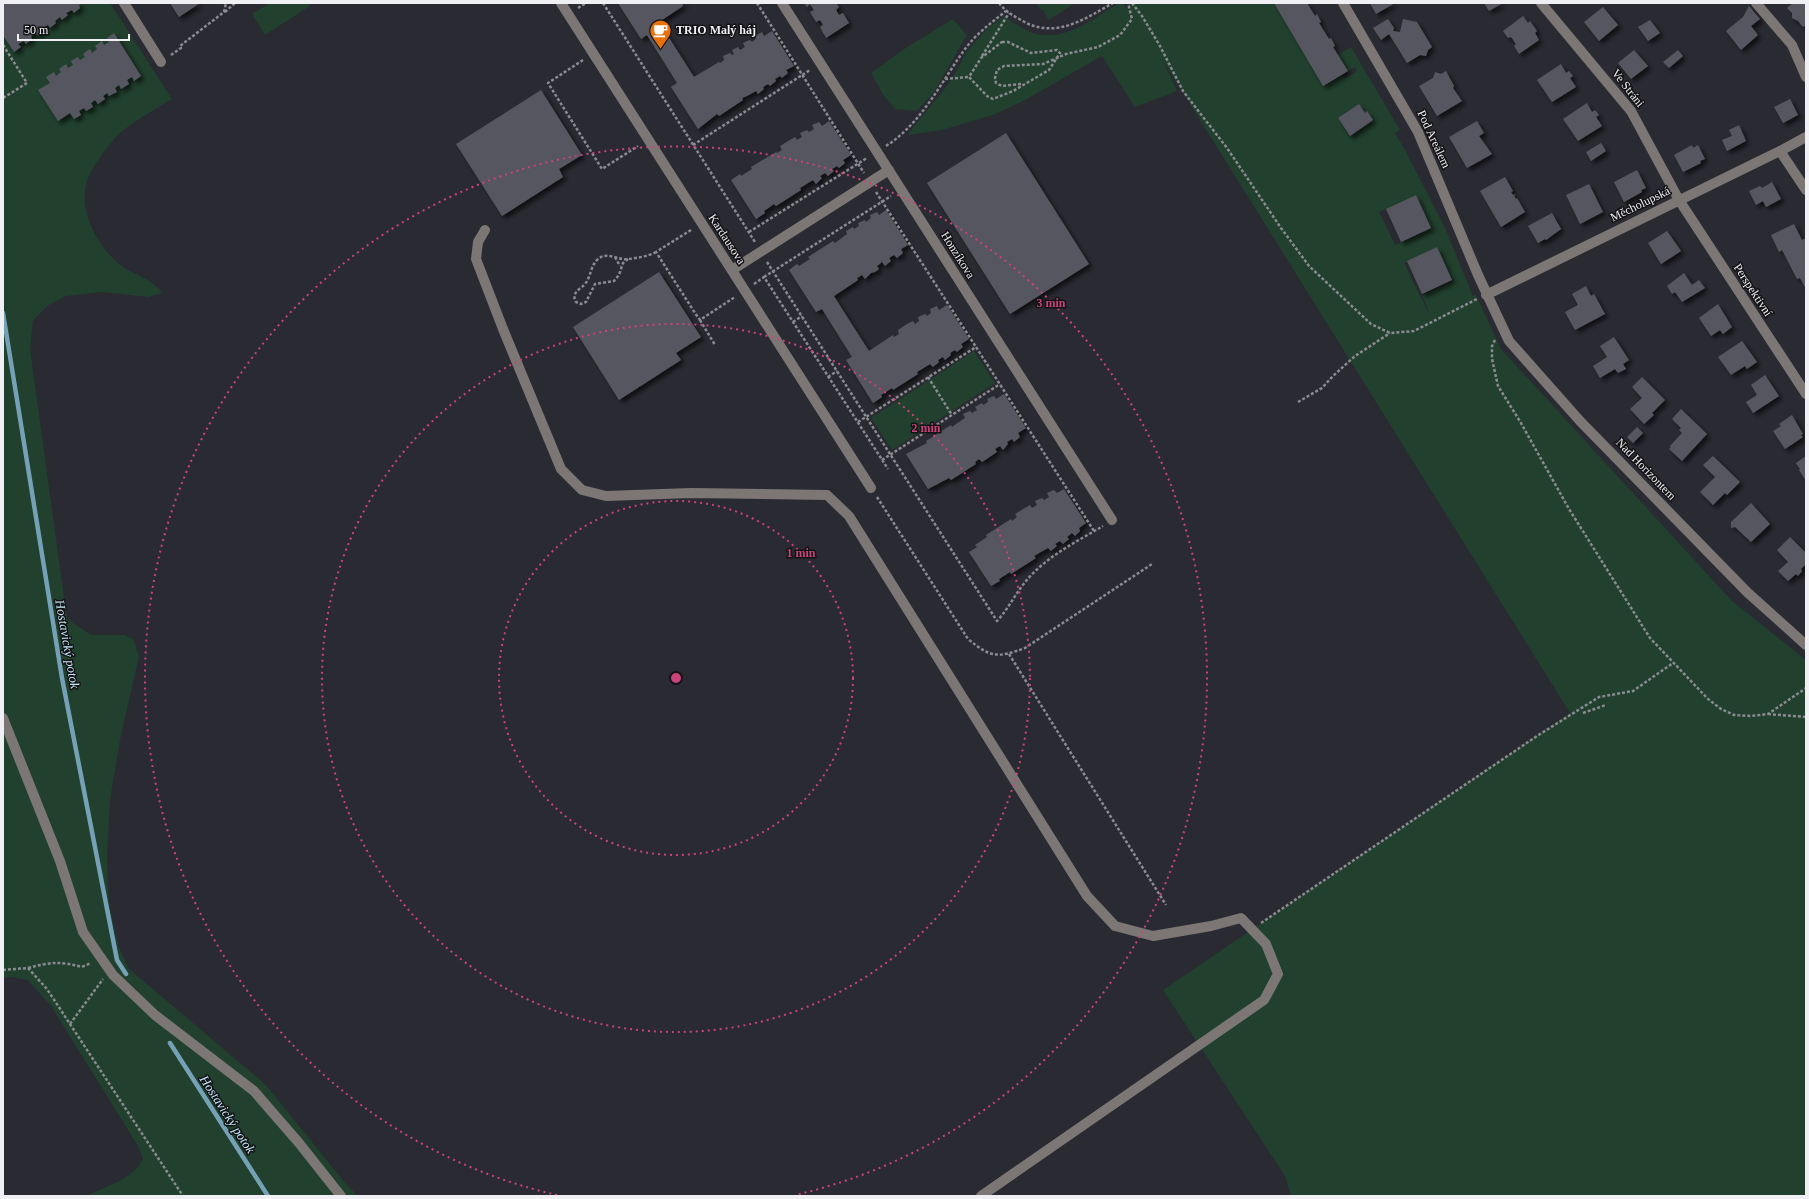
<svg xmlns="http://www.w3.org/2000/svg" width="1809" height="1199" font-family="Georgia,serif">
<defs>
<filter id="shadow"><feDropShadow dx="3.5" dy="3.5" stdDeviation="2" flood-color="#0009"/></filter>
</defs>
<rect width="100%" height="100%" fill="#2a2a32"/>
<path fill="#21402d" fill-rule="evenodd" d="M3 3H110L172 99C154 110 135 120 119 134 114 138 110 145 105 150 99 159 90 171 87 182 78 210 97 245 118 263 132 275 152 278 162 293L148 297 102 292 66 296 47 306 33 320 30 349 67 619 91 635H124L133 639 139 656 120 740 110 800 107 858 109 904 118 945 128 968 266 1085 345 1183 358 1196H86C105 1187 133 1179 143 1159L138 1146 51 1006 28 980 11 977 3 978Z
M270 3H308L310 6 265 35 252 14Z
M1036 3H1075L1049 20 1042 9 1040 10Z
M1119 3H1122L1131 12 1127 3H1274L1323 86 1342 75 1344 78 1357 71 1355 67 1348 71 1338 55 1351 47 1400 130 1395 133 1405 150 1388 160 1405 150 1445 228 1473 296 1476 295 1501 349 1732 601 1806 660V1196H1291L1285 1176 1163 990 1570 713 1162 59 1177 91 1135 107 1102 56 1027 99 996 114 942 130 907 135 950 82 967 51 983 33 1003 16C1013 22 1025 31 1036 34 1067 41 1094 18 1119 3ZM1359 104 1365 113 1367 112 1361 129 1349 136 1338 118ZM1416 195 1431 228 1395 245 1379 212ZM1437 247 1453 281 1422 295 1431 318 1404 263Z
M953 19 967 35 934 92 917 111 895 109 884 96 871 73 907 47Z
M974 351 995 383 892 450 871 418Z"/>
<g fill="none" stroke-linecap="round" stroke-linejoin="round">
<path stroke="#74a1b6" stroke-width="4.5" d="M3 313 62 678 117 960 126 974
M170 1043 268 1196"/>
</g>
<path fill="#575760" filter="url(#shadow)" d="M5 3 10 4 82 3 79 5 80 8 74 13 72 10 66 13 68 15 62 20 60 17 55 21 56 23 50 28 48 25 42 28 44 31 38 36 36 33 31 36 32 39 26 44 24 41 18 44 21 47 14 52 3 35V4Z
M170 3H200L179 17Z
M618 3H685L682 5 683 6 659 22 694 77 719 62 720 63 724 60 723 56 730 53 732 55 734 54 732 50 738 47 740 50 745 47 743 43 750 40 752 42 756 39 755 36 762 32 764 36 772 31 794 66 786 70 788 73 782 78 780 76 775 79 776 81 770 86 768 84 763 87 764 89 758 94 756 91 747 96 742 98 743 100 719 116 717 114 698 129 671 87 677 83 647 35 641 39Z
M804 3H836L839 7 836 10 839 15 843 13 849 23 826 38 820 27 823 25 820 20 816 22 810 12 814 10 810 4 807 7Z
M1274 3H1307L1315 16 1317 14 1321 22 1319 23 1329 39 1331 38 1335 46 1333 47 1348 71 1323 86Z
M1370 3H1395L1376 14Z
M1484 3H1503L1489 11Z
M1793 3H1806V25L1803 27 1798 21 1792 18V13L1787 8Z
M1749 6 1760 19 1751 26 1758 35 1741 50 1726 31 1743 17Z
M1603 7 1618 25 1599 41 1584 22Z
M1523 16 1528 23 1530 21 1537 31 1535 33 1539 40 1519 54 1514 46 1516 44 1511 37 1508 38 1503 31Z
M1388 19 1394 28 1393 31 1400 32 1403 19 1417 22 1432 47 1428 50 1426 56 1420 55 1407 63 1389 34 1381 40 1373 28Z
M1650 20 1660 33 1648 41 1638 27Z
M114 33 141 76 134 81 132 77 127 80 129 84 121 89 119 85 115 88 117 92 109 96 107 93 103 96 105 99 98 104 95 100 91 103 93 107 86 111 84 108 79 111 81 115 74 119 70 113 58 121 38 90 50 83 46 77 54 72 56 76 61 72 59 69 66 64 68 68 73 65 71 61 78 57 80 60 85 57 83 54 90 49 92 53 97 49 95 46 102 41 104 45 109 42 107 38Z
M1634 50 1648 66 1631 79 1618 63Z
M1678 50 1683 56 1669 68 1663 62Z
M1561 64 1566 73 1569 71 1573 76 1570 78 1576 87 1552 102 1537 80Z
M1446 71 1454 86 1453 88 1462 101 1437 116 1419 86 1433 78 1435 72 1441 74Z
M541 90 582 155 559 169 563 177 502 216 456 144Z
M1790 99 1798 115 1783 123 1774 107Z
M1587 103 1592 112 1595 110 1599 115 1596 117 1602 126 1578 141 1563 119Z
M1359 104 1365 113 1367 111 1373 120 1350 136 1338 118Z
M829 121 851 155 843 160 845 163 839 168 837 166 832 169 834 171 828 176 825 173 820 176 822 178 816 184 813 180 800 188 801 190 776 206 774 204 764 211 765 213 756 219 731 180 740 174 741 176 752 169 751 167 776 152 777 153 782 150 780 146 795 137 797 140 802 137 800 133 807 130 809 132 814 129 812 125 819 122 822 126Z
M1477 121 1484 133 1479 136 1492 154 1467 168 1449 137Z
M1739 125 1746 141 1727 151 1722 140 1732 136 1729 130Z
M1006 133 1089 264 1010 314 927 183Z
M1601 143 1606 151 1591 161 1586 152Z
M1692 145 1693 148 1698 145 1705 159 1700 161 1701 163 1683 172 1674 155Z
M1637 170 1646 188 1641 190 1642 192 1624 202 1614 182Z
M1505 177 1513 191 1511 192 1513 195 1516 194 1514 196 1516 199 1517 198 1525 212 1501 227 1480 191Z
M1772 182 1781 199 1766 207 1763 201 1756 205 1749 191 1760 186 1762 188Z
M1589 184 1603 212 1580 224 1566 195Z
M1416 195 1431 228 1401 242 1386 209Z
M886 210 908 245 901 249 903 253 897 258 894 255 889 258 891 261 885 266 882 262 877 266 879 269 875 272 871 273 865 279 862 275 857 278 858 280 834 296 851 323 869 351 893 335 894 337 899 334 898 330 907 324 913 321 915 324 919 321 918 317 925 314 927 316 931 313 930 309 937 306 939 310 947 305 969 339 961 344 963 347 957 352 955 350 950 353 951 355 945 360 943 357 938 360 939 362 933 367 930 364 922 369 917 372 918 374 893 390 892 388 881 395 882 397 873 403 846 360 852 357 822 309 816 312 789 270 797 264 799 266 810 259 808 257 833 241 835 243 847 234 846 231 853 227 854 229 859 226 858 223 865 220 866 222 871 218 870 215 877 212 879 215Z
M1552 213 1561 229 1546 240 1545 239 1538 243 1528 226Z
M1794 224 1802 240 1806 238V289L1800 278 1797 279 1782 250 1779 252 1771 235Z
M1667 231 1681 251 1661 264 1648 243Z
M1437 247 1452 280 1422 294 1407 261Z
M659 272 701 337 676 353 681 360 619 400 573 327Z
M1684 273 1692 285 1699 280 1705 288 1682 302 1675 292 1672 294 1667 286Z
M1586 286 1591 296 1594 294 1605 314 1575 330 1565 312 1578 305 1572 294Z
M1718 304 1732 327 1723 334 1720 330 1711 336 1699 318Z
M1614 337 1629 360 1623 364 1626 369 1618 373 1615 369 1600 378 1593 366 1607 357 1600 346Z
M1742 341 1757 362 1747 369 1745 366 1731 375 1718 357Z
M1765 375 1779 396 1753 413 1746 402 1757 395 1751 385Z
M1642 377 1665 400 1652 413 1654 415 1644 424 1630 409 1642 398 1632 387Z
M1004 394 1026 428 1018 433 1020 437 1014 442 1012 439 1007 442 1008 444 1003 450 1000 446 995 449 997 452 982 462 979 459 975 462 976 464 951 480 949 478 928 489 906 454 927 443 926 441 951 425 952 427 956 424 965 418 963 414 970 411 972 413 977 410 975 407 982 403 983 405 988 402 987 399 994 396 996 399Z
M1681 409 1707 434 1682 461 1669 449 1671 447 1670 446 1682 433 1679 430 1681 428 1672 419Z
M1792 415 1803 434 1801 435 1803 437 1785 449 1773 431 1781 426 1779 424Z
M1637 427 1643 433 1633 443 1627 437Z
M1713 456 1740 482 1727 495 1725 493 1713 505 1700 492 1715 477 1703 465Z
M1806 456V481L1799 470 1800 469 1796 463Z
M1064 489 1086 523 1079 528 1080 531 1075 536 1072 533 1067 537 1069 539 1063 544 1060 541 1055 544 1057 546 1051 551 1048 548 1034 556 1036 558 1011 574 1010 572 999 579 1000 581 991 586 969 552 977 547 975 545 987 537 986 535 1011 519 1012 521 1017 517 1015 514 1030 505 1032 508 1037 505 1035 501 1042 498 1044 500 1049 497 1047 493 1054 490 1057 493Z
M1751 503 1770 524 1751 542 1735 527 1731 528V522Z
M1790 537 1806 553V564L1801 569 1802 571 1798 576 1796 574 1788 581 1778 571 1788 562 1777 550Z"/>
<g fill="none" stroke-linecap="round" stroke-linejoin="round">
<path stroke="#8a8a90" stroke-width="2.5" stroke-dasharray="3 2" stroke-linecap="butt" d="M603 3 755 242
M757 3 864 173
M999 3C1005 11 1012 15 1021 20 1054 40 1083 20 1113 3
M1132 3 1142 16 1160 46 1183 91 1227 148 1281 228 1309 266 1371 324 1390 333 1414 331 1477 299
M578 8 586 3
M225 12 235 3
M1002 42H1008L1031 53 1057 50 1060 53 1049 70 1013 91 993 99 987 96 969 77 981 58Z
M3 45 27 83 3 98
M171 55 181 48 180 46 224 12 226 3
M982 56 1009 13
M583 60 548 83 602 169 638 146
M945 79 969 77
M1021 84 1002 86 996 83 995 78 997 70 1004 66 1043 64 1066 54 1098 47 1120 35 1132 19 1128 3
M693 145 810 70
M886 146C922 123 941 82 965 49 976 34 991 23 1006 11
M876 192 976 347
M691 230 656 252 695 313 700 320 735 297
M749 232 867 158
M615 257 620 266
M628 259 623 263 619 275 614 281 595 284 586 302 581 304 576 302C571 293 579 290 584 285 591 278 590 267 597 260 607 250 618 261 629 259 637 258 649 256 656 252
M767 262 997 621C1009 608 1015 594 1026 581 1047 556 1076 542 1103 526
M764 277 891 196
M754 284 764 277 888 469
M700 320 715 345
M793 322 802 316
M1495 340 1492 346V359L1498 386 1521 423 1569 509 1650 638 1708 699 1721 709 1734 715 1751 716 1768 714 1806 688
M828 377 837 371
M928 377 952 415
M1298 402 1322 388 1333 376 1355 356 1390 333
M858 422 976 347 1094 531
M882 460 1000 384
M877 497 968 639C991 658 998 658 1025 648L1152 564
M1009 654 1166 905
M1583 713 1606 705
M1768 714 1806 717
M1261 923 1537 736 1599 697 1633 691 1673 663
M28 968C51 962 59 961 82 967L91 963
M3 970 28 968 47 989 183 1196
M70 1024 103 979"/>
<path stroke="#7c7775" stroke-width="10" d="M124 3 161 62
M561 3 871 488
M782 3 1112 520
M1343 3 1418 132 1478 275 1509 341 1580 421 1747 592 1806 645
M1541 3 1631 111 1679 200 1806 394
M1756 3 1792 45 1806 77
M1780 151 1806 190
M485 230 478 242 476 259 503 329 561 469 582 490 606 496 691 493 827 495 849 516 1087 896 1115 926 1153 936 1211 926 1241 918 1266 944 1278 974 1264 1000 981 1196
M732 270 889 170
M1486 295 1780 151 1806 137
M3 718 60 861 83 932 113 975 155 1015 254 1091 299 1143 341 1196"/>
</g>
<g fill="none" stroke="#cb437a" stroke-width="2" stroke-dasharray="2 4">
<circle cx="676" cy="678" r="177"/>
<circle cx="676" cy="678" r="354"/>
<path d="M557 1195A531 531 0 1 1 795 1195"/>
</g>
<defs>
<symbol id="cafe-pin" viewBox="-11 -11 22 30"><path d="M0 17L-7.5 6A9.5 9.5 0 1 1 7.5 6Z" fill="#e8710a" stroke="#131316"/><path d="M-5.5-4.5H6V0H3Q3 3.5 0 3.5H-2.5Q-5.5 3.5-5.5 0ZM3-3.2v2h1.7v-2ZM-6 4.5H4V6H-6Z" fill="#fff"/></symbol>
</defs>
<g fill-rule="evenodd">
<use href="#cafe-pin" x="648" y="18" width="25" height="34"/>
</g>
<g text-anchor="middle" stroke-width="3" stroke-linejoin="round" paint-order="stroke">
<g font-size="12" font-weight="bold" fill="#efeff4" stroke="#131316" text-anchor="start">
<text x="676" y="34">TRIO Malý háj</text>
</g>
<g font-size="12" fill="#efeff4" stroke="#131316">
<text transform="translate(1628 88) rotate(52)" y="4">Ve Stráni</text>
<text transform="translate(1434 139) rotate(65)" y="4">Pod Areálem</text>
<text transform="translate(1640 204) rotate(-26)" y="4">Měcholupská</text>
<text transform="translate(727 239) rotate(57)" y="4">Kardausova</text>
<text transform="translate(958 255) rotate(58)" y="4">Honzíkova</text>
<text transform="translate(1753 290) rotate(57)" y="4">Perspektivní</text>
<text transform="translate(1646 469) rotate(46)" y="4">Nad Horizontem</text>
</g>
<g font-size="13" font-style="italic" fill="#c3e6f7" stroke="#131316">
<text transform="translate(68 644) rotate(80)" y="5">Hostavický potok</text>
<text transform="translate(228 1114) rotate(57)" y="5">Hostavický potok</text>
</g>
</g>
<circle cx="676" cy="678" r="6" fill="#cb437a" stroke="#131316" stroke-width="2"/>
<g font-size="12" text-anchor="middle" font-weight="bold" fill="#cb437a" stroke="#131316" stroke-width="3" stroke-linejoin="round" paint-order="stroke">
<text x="1051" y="307">3 min</text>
<text x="926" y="432">2 min</text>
<text x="801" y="557">1 min</text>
</g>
<rect width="1809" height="1199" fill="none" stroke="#efeff4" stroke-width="8"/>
<path d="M18 34v6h111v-6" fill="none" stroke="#efeff4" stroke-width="2"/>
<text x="24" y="34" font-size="12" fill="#efeff4" stroke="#131316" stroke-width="3" paint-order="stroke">50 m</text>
</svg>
